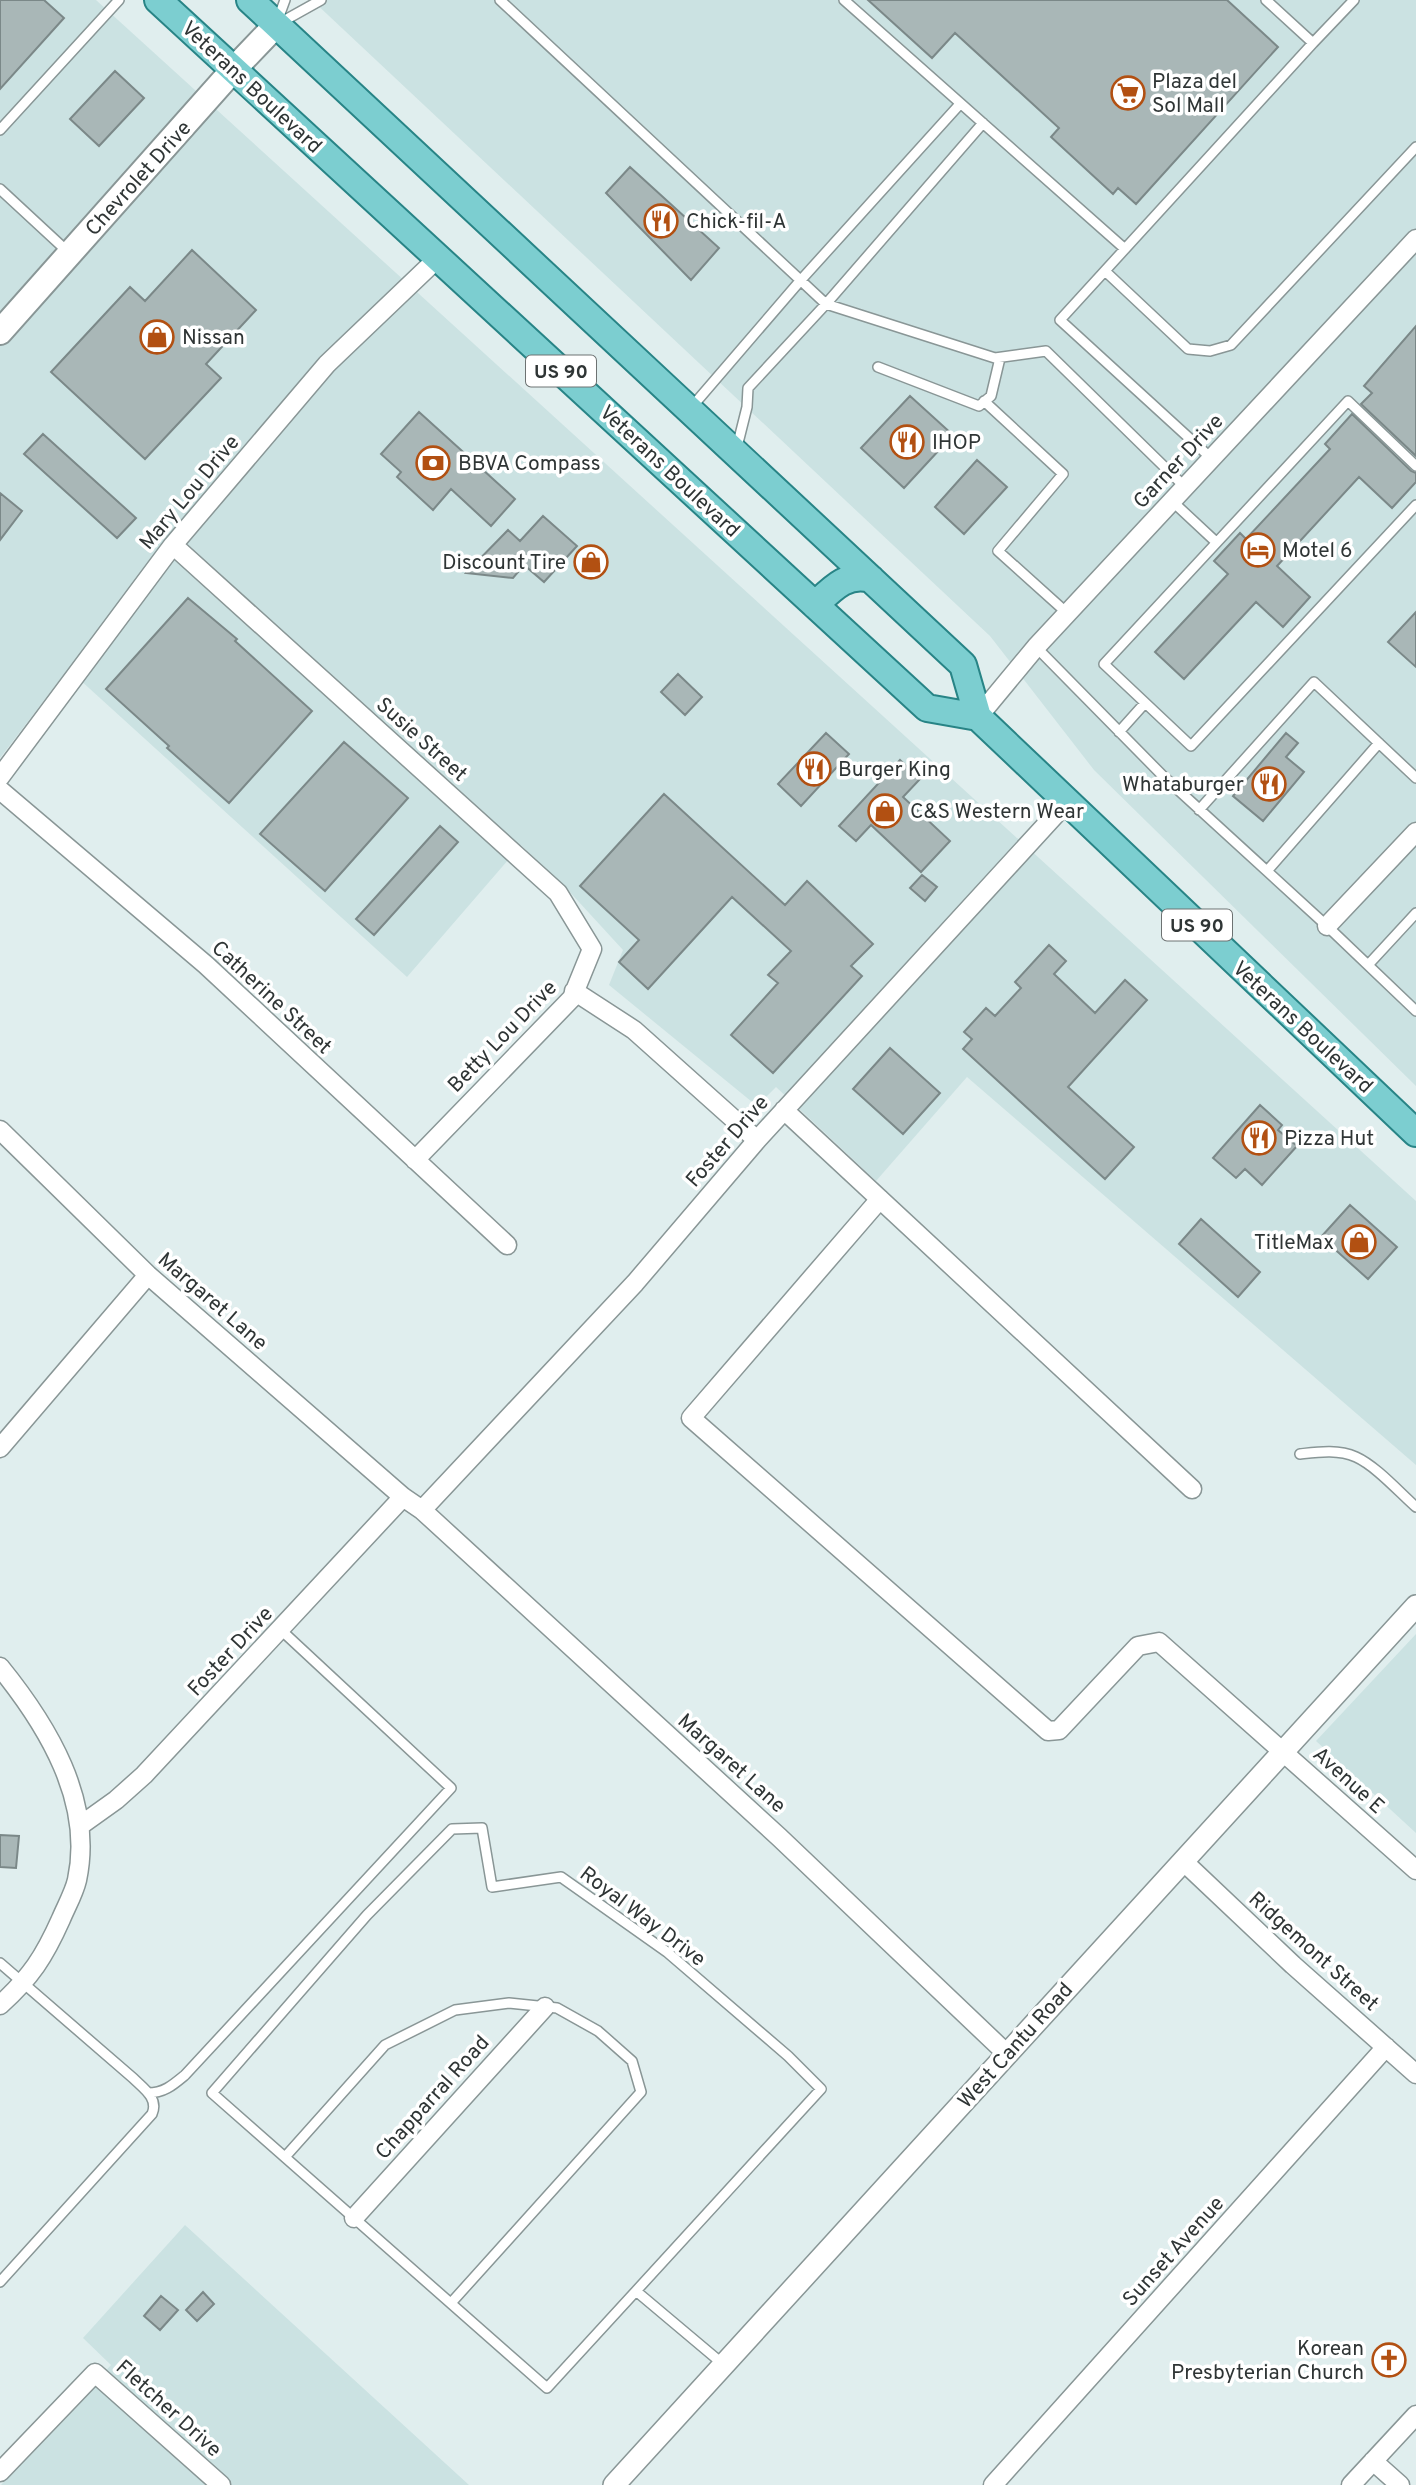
<svg xmlns="http://www.w3.org/2000/svg" width="1416" height="2485" font-family="Overpass,sans-serif">
<rect width="100%" height="100%" fill="#e0eeee"/>
<path fill="#cbe2e2" d="M0 0H96L1416 1201V1465L967 1077 876 1181 776 1087 757 1106 609 985 623 950 567 889 521 845 407 977 68 669 0 758Z
M312 0H1416V1086L1094 770 990 636Z
M1416 1634V1833L1316 1741Z
M185 2225 469 2485H1L111 2365 83 2338Z"/>
<path fill="#a9b7b7" stroke="#7b8888" stroke-width="2" d="M0 0H44L64 18 0 89Z
M868 0H1227L1278 47 1136 204 1118 188 1113 194 1051 137 1059 128 955 33 932 58Z
M115 71 144 98 99 146 70 119Z
M630 167 719 248 691 280 606 193Z
M192 250 256 310 206 364 221 378 145 459 51 372 130 287 145 301Z
M1416 326V456L1361 404 1372 393 1364 386Z
M910 396 953 435 904 488 861 448Z
M419 412 515 499 491 526 451 489 433 510 397 477 401 472 381 454Z
M1352 414 1411 471 1416 473V482L1392 508 1359 477 1277 566 1310 597 1283 627 1256 602 1184 679 1155 652 1228 574 1214 561 1240 533 1246 539 1330 449 1325 444Z
M43 434 136 518 117 538 24 454Z
M977 460 1007 487 964 534 935 507Z
M0 493 22 511 0 540Z
M543 516 577 546 544 582 524 565 513 578 466 573 508 530 520 541Z
M188 598 237 639 235 641 312 711 229 803 167 748 169 746 106 689Z
M1416 612V667L1388 642Z
M678 674 702 697 685 715 661 692Z
M826 733 849 754 801 806 778 784Z
M1286 733 1298 743 1286 757 1304 772 1263 821 1233 796Z
M344 742 408 798 325 891 260 834Z
M900 760 920 779 903 797 950 841 921 872 871 825 856 841 839 826Z
M664 794 785 905 807 881 873 944 851 966 862 976 773 1073 731 1035 778 983 768 975 791 951 732 897 648 989 619 962 639 940 580 886Z
M440 826 458 842 374 935 356 919Z
M922 875 937 887 925 901 910 888Z
M1049 945 1066 961 1054 974 1095 1013 1125 980 1147 1000 1068 1087 1134 1147 1105 1179 963 1049 972 1039 964 1032 986 1008 995 1016 1021 988 1015 982Z
M890 1048 940 1093 903 1134 853 1089Z
M1260 1105 1282 1125 1278 1130 1297 1146 1262 1185 1245 1169 1236 1178 1213 1158Z
M1350 1205 1397 1247 1368 1279 1321 1237Z
M1201 1219 1260 1272 1238 1297 1179 1244Z
M0 1835 19 1836 16 1868 0 1867Z
M203 2292 214 2304 197 2321 186 2310Z
M161 2296 178 2310 160 2330 144 2316Z"/>
<g fill="none" stroke-linecap="round" stroke-linejoin="round">
<defs>
<path id="service" d="M500 0 826 304 995 358 1046 351 1185 487
M844 0 1125 249
M278 19 285 0
M278 24 321 0
M1313 43 1354 0
M0 130 119 0
M0 189 68 252
M1105 271 1188 349 1210 351 1231 345 1416 147
M878 367 979 406 991 396 1000 358
M984 401 1063 474 998 551 1067 613
M690 409 800 281 960 104
M737 447 747 407 748 388 826 304 983 123
M1211 458 1060 320 1313 43 1266 0
M1416 466 1348 401 1104 664 1191 746 1416 505
M1172 501 1216 542
M1036 647 1164 777 1327 926 1416 1011
M1119 732 1145 703
M1199 810 1314 682 1416 778
M1267 871 1379 743
M1368 965 1416 913
M1300 1454C1318 1452 1338 1449 1356 1457 1376 1466 1399 1492 1416 1507
M0 1963 133 2078C143 2088 159 2098 152 2114L0 2282
M148 2093C164 2093 173 2085 185 2075L451 1788 281 1630
M285 2157 385 2045 455 2010 509 2003 557 2008 598 2031 632 2061 641 2092 451 2303
M636 2291 821 2089 788 2056 667 1952 561 1877 492 1887 482 1828 452 1829 367 1915 212 2093 547 2388 636 2291 724 2365"/>
<path id="minor" d="M173 545 558 893 592 949 572 998 415 1160
M978 717 1036 647 1416 239
M0 777 173 545 327 364 438 258
M0 790 206 965 507 1245
M1327 926 1416 832
M574 991 634 1030 757 1140
M784 1110 1192 1489
M0 1130 148 1275 403 1497 422 1510 779 1837 1007 2054
M880 1199 691 1418 1048 1731 1059 1730 1138 1646 1159 1642 1416 1870
M0 1448 148 1275
M422 1510 635 1283 757 1140 1067 802
M0 1667C47 1725 94 1801 77 1880 74 1893 66 1907 61 1919 44 1957 31 1977 0 2005
M81 1825 116 1800 144 1775 403 1497
M1183 1861 1293 1965 1416 2074
M354 2218 545 2007
M1373 2461 1400 2485
M0 2472 95 2373 221 2485
M993 2485 1386 2047
M1351 2485 1416 2415"/>
<path id="tertiary" d="M614 2485 1416 1606"/>
<path id="secondary" d="M0 332 233 70 277 24"/>
<path id="primary" d="M158 0 927 708 978 717
M250 0 963 665 978 717 1416 1133
M815 605C832 589 847 572 871 579"/>
</defs>
<use href="#service" stroke="#899696" stroke-width="12"/>
<use href="#minor" stroke="#899696" stroke-width="21"/>
<use href="#tertiary" stroke="#899696" stroke-width="24"/>
<use href="#secondary" stroke="#899696" stroke-width="28"/>
<use href="#primary" stroke="#288486" stroke-width="30"/>
<use href="#service" stroke="#fff" stroke-width="9"/>
<use href="#minor" stroke="#fff" stroke-width="18"/>
<use href="#tertiary" stroke="#fff" stroke-width="21"/>
<use href="#secondary" stroke="#fff" stroke-width="24"/>
<use href="#primary" stroke="#7cced0" stroke-width="26"/>
</g>
<defs>
<symbol id="supermarket-ring" viewBox="-11 -11 22 22"><circle r="9.5" fill="#fff" stroke="#b25012" stroke-width="1.5"/><path d="M-6-5.5h2.5l.6 2H6L4.5 2H-2.5L-4.4-4H-6ZM-1.5 3.2a1.3 1.3 0 1 0 .1 0ZM3 3.2a1.3 1.3 0 1 0 .1 0Z" fill="#b25012"/></symbol>
<symbol id="restaurant-ring" viewBox="-11 -11 22 22"><circle r="9.5" fill="#fff" stroke="#b25012" stroke-width="1.5"/><path d="M-5-6h1v4h1v-4h1v4h1v-4h1v5L-1.5 .5V6h-2V.5L-5-1ZM5-6V6H3V1.5H1.5Q1.5-4 5-6Z" fill="#b25012"/></symbol>
<symbol id="shop-ring" viewBox="-11 -11 22 22"><circle r="9.5" fill="#fff" stroke="#b25012" stroke-width="1.5"/><path d="M-5-2.5h2.3a2.7 3.5 0 0 1 5.4 0H5L5.5 6h-11ZM-1.5-2.5h3a1.5 2.3 0 0 0-3 0Z" fill="#b25012"/></symbol>
<symbol id="bank-ring" viewBox="-11 -11 22 22"><circle r="9.5" fill="#fff" stroke="#b25012" stroke-width="1.5"/><path d="M-6-4H6V4H-6ZM0-2.3a2.3 2.3 0 1 0 0 4.6a2.3 2.3 0 1 0 0-4.6Z" fill="#b25012"/></symbol>
<symbol id="hotel-ring" viewBox="-11 -11 22 22"><circle r="9.5" fill="#fff" stroke="#b25012" stroke-width="1.5"/><path d="M-6-4.5h1.5V1H6V5H4.5V3h-9V5H-6ZM-4 0a1.8 1.8 0 1 1 3.6 0ZM.5 0V-2.5h3Q6-2.5 6 0Z" fill="#b25012"/></symbol>
<symbol id="church-ring" viewBox="-11 -11 22 22"><circle r="9.5" fill="#fff" stroke="#b25012" stroke-width="1.5"/><path d="M-1.2-6h2.4v3.5h3.3v2.4h-3.3V6h-2.4V-.1h-3.3v-2.4h3.3Z" fill="#b25012"/></symbol>
</defs>
<g fill-rule="evenodd">
<use href="#supermarket-ring" x="1109" y="74" width="38" height="38"/>
<use href="#restaurant-ring" x="642" y="202" width="38" height="38"/>
<use href="#shop-ring" x="138" y="318" width="38" height="38"/>
<use href="#restaurant-ring" x="888" y="423" width="38" height="38"/>
<use href="#bank-ring" x="414" y="444" width="38" height="38"/>
<use href="#hotel-ring" x="1239" y="531" width="38" height="38"/>
<use href="#shop-ring" x="572" y="543" width="38" height="38"/>
<use href="#restaurant-ring" x="795" y="750" width="38" height="38"/>
<use href="#restaurant-ring" x="1250" y="765" width="38" height="38"/>
<use href="#shop-ring" x="866" y="792" width="38" height="38"/>
<use href="#restaurant-ring" x="1240" y="1119" width="38" height="38"/>
<use href="#shop-ring" x="1340" y="1223" width="38" height="38"/>
<use href="#church-ring" x="1370" y="2341" width="38" height="38"/>
</g>
<g text-anchor="middle" stroke-width="7" stroke-linejoin="round" paint-order="stroke">
<g fill="#fff" stroke="#6d7272" stroke-width="2">
<rect x="526" y="355.5" width="70" height="31" rx="5"/>
<rect x="1162" y="909.5" width="70" height="31" rx="5"/>
</g>
<g font-size="19" font-weight="bold" fill="#2f3535">
<text x="561" y="378">US 90</text>
<text x="1197" y="932">US 90</text>
</g>
<g font-size="21" fill="#2f3535" stroke="#fff" text-anchor="start">
<text x="1152" y="88">Plaza del<tspan x="1152" dy="24">Sol Mall</tspan></text>
<text x="686" y="228">Chick-fil-A</text>
<text x="182" y="344">Nissan</text>
<text x="932" y="449">IHOP</text>
<text x="458" y="470">BBVA Compass</text>
<text x="1282" y="557">Motel 6</text>
<text x="566" y="569" text-anchor="end">Discount Tire</text>
<text x="838" y="776">Burger King</text>
<text x="1244" y="791" text-anchor="end">Whataburger</text>
<text x="910" y="818">C&amp;S Western Wear</text>
<text x="1284" y="1145">Pizza Hut</text>
<text x="1334" y="1249" text-anchor="end">TitleMax</text>
<text x="1364" y="2355" text-anchor="end">Korean<tspan x="1364" dy="24">Presbyterian Church</tspan></text>
</g>
<g font-size="21" fill="#2f3535" stroke="#fff">
<text transform="translate(252 87) rotate(43)" y="7">Veterans Boulevard</text>
<text transform="translate(138 178) rotate(-48)" y="7">Chevrolet Drive</text>
<text transform="translate(1178 461) rotate(-47)" y="7">Garner Drive</text>
<text transform="translate(670 471) rotate(43)" y="7">Veterans Boulevard</text>
<text transform="translate(189 492) rotate(-50)" y="7">Mary Lou Drive</text>
<text transform="translate(422 739) rotate(42)" y="7">Susie Street</text>
<text transform="translate(272 997) rotate(43)" y="7">Catherine Street</text>
<text transform="translate(1303 1027) rotate(43)" y="7">Veterans Boulevard</text>
<text transform="translate(502 1036) rotate(-46)" y="7">Betty Lou Drive</text>
<text transform="translate(727 1141) rotate(-49)" y="7">Foster Drive</text>
<text transform="translate(213 1301) rotate(41)" y="7">Margaret Lane</text>
<text transform="translate(230 1651) rotate(-47)" y="7">Foster Drive</text>
<text transform="translate(732 1763) rotate(42)" y="7">Margaret Lane</text>
<text transform="translate(1349 1780) rotate(42)" y="7">Avenue E</text>
<text transform="translate(643 1916) rotate(37)" y="7">Royal Way Drive</text>
<text transform="translate(1314 1951) rotate(42)" y="7">Ridgemont Street</text>
<text transform="translate(1015 2045) rotate(-48)" y="7">West Cantu Road</text>
<text transform="translate(432 2097) rotate(-48)" y="7">Chapparral Road</text>
<text transform="translate(1173 2251) rotate(-48)" y="7">Sunset Avenue</text>
<text transform="translate(169 2408) rotate(42)" y="7">Fletcher Drive</text>
</g>
</g>
</svg>
